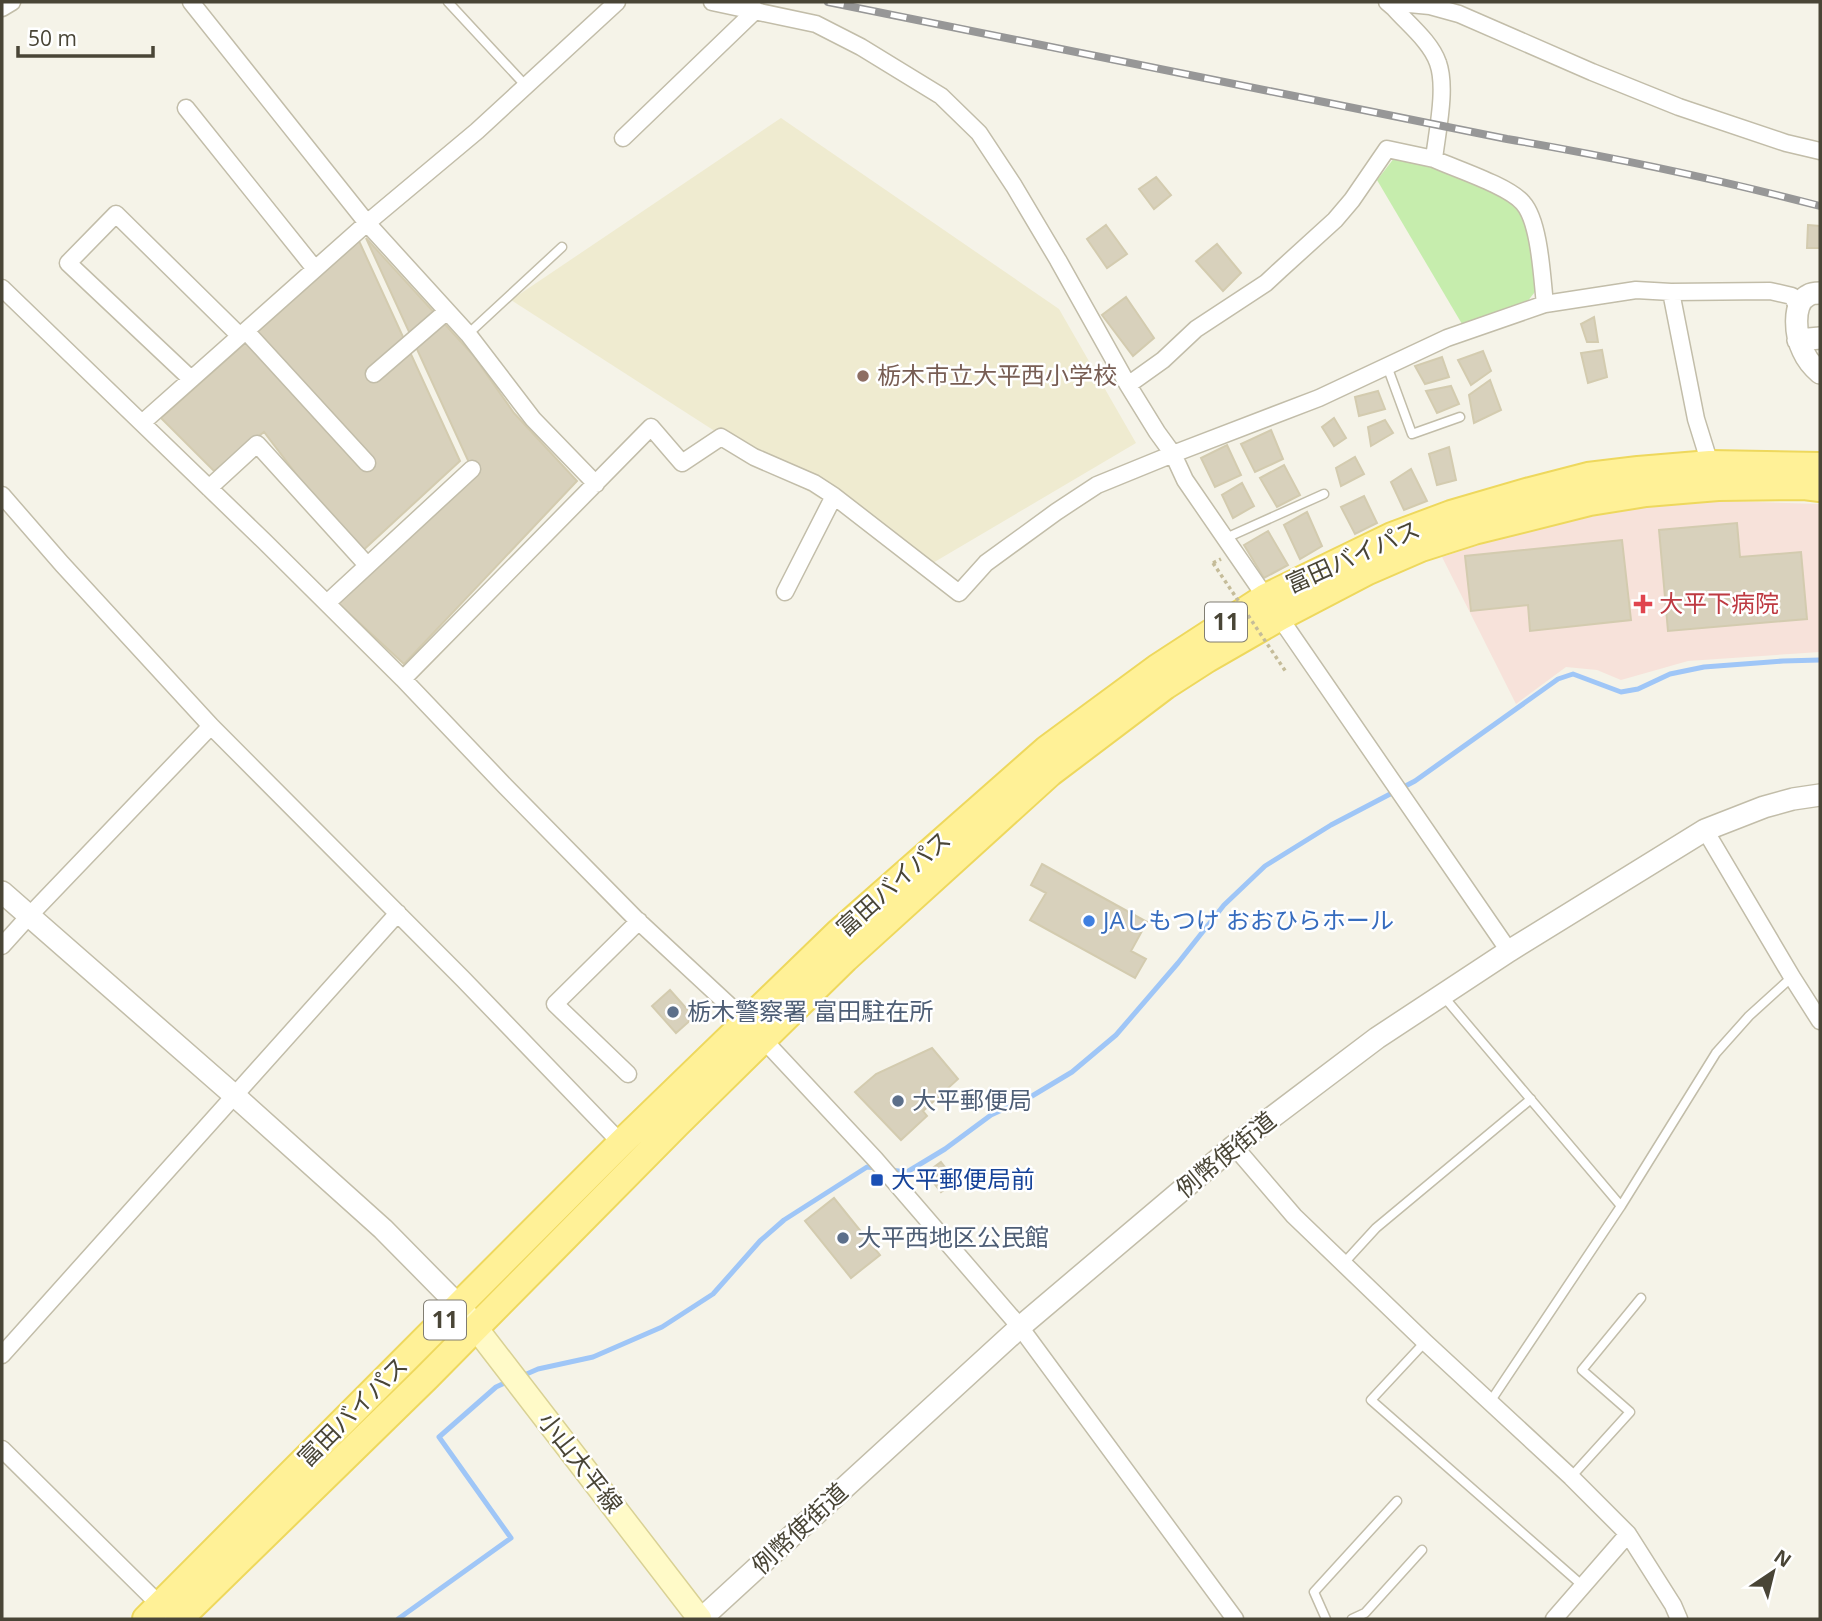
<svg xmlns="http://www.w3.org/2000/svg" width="1822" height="1621" font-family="'Open Sans','Noto Sans JP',sans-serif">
<rect width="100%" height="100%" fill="#f5f3e8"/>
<path fill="#efebd0" d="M781 118 1059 309 1136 443 926 567 511 300Z"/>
<path fill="#f7e2da" d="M1721 501 1820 504V652L1688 661 1621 680 1597 670 1566 667 1516 704 1442 557 1528 529 1616 509Z"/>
<path fill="#c6edad" d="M1395 157 1435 165 1502 194 1519 206 1530 228 1538 288 1527 302 1462 324 1377 180Z"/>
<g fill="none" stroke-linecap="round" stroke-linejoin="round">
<path stroke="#9fc6f7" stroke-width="5" d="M890 1170 907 1172 945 1149 991 1115 1032 1096 1072 1072 1116 1035 1178 963 1224 905 1265 866 1331 825 1415 781 1558 679 1573 674 1621 692 1638 689 1670 674 1704 667 1783 661 1820 660
M522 1376 538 1369 593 1357 662 1327 713 1294 760 1241 784 1220 867 1167 877 1168
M398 1619 511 1538 439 1437 496 1387 509 1381"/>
</g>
<path fill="#d8d1bc" stroke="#d3cbaf" stroke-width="2" d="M1156 177 1171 195 1154 209 1139 189Z
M1106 225 1127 254 1107 268 1087 239Z
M1808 225 1820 226V248H1807Z
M366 238 473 355 514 413 577 481 404 664 338 603 472 469Z
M359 241 460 461 358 555 264 432 214 471 161 418Z
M1217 244 1241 273 1223 291 1196 261Z
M1126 297 1154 338 1133 356 1102 315Z
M1594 317 1598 342H1587L1581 324Z
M1602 350 1607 377 1588 383 1581 353Z
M1483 351 1491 371 1471 385 1458 360Z
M1442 357 1449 377 1425 384 1415 366Z
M1490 380 1501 410 1474 423 1469 395Z
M1451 386 1459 404 1437 413 1426 391Z
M1378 391 1385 409 1359 416 1355 397Z
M1334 418 1346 438 1334 446 1322 427Z
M1385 420 1393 433 1371 446 1368 427Z
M1271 430 1283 459 1255 472 1241 444Z
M1227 445 1241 475 1215 487 1201 458Z
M1449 447 1456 480 1437 485 1429 454Z
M1355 457 1364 474 1341 486 1336 468Z
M1284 465 1300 495 1277 507 1260 478Z
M1411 469 1427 501 1404 510 1391 482Z
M1242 483 1254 506 1233 518 1222 495Z
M1364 496 1377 523 1355 534 1341 507Z
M1307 512 1322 546 1300 559 1284 525Z
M1737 523 1740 557 1801 552 1807 619 1668 631 1659 530Z
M1268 531 1288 565 1264 578 1244 545Z
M1622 540 1631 620 1530 631 1528 605 1471 611 1465 556Z
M1042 864 1147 922 1131 951 1146 959 1135 978 1030 920 1046 893 1031 885Z
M670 990 694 1017 676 1033 652 1006Z
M932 1048 958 1079 923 1111 927 1116 901 1140 855 1092 876 1074Z
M941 1162 956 1181 941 1192 926 1173Z
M834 1198 880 1255 851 1278 805 1221Z"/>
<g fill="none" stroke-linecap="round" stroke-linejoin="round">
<defs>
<path id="service" d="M448 2 526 86
M468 334 562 247
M1387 366 1412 434 1460 417
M1226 538 1324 494
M1444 997 1621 1206
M1343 1264 1376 1228 1531 1099
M1425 1342 1371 1400 1583 1586
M1490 1402 1621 1206 1716 1053 1749 1016 1792 977
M1571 1477 1630 1412 1582 1370 1641 1298
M1326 1619 1314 1592 1397 1501
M1352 1619 1365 1613 1422 1550"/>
<path id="minor" d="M191 2 367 223 468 334 533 419 596 484
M712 2 816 24 861 47 941 96 979 133 1014 186 1058 260 1128 385 1157 432 1173 454 1185 480 1509 951
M1387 2 1394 8 1409 4 1430 6 1459 14 1592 72 1679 107 1786 143 1820 151
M2 8 12 2
M186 108 315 269
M623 138 756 10
M1434 159C1456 169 1509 186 1523 203 1540 222 1542 279 1545 304
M2 288 264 541 403 679 505 786 635 918 746 1021 875 1159 1020 1327 1235 1619
M1671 292 1696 419 1710 464
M246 331 367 463
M374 374 447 311
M191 379 68 263 116 214 240 336
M1128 385 1163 360 1196 329 1266 283 1280 270 1335 220 1352 200 1387 149 1434 159C1437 132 1447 88 1438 63 1431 42 1408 24 1394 8
M142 423 367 223 477 131 617 2
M209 488 257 444 367 565
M2 495 62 564 211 726 463 979 621 1143
M785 592 834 496
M327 603 472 469
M403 679 651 427 682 463 721 437 754 457 814 483 834 496 959 593 986 563 1056 512 1097 485 1173 454 1319 398 1447 338 1545 304 1636 290 1671 292 1770 291 1792 296 1798 308
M1705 830 1792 977 1820 1021
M2 946 29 916 211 726
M628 1074 555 1004 639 921
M1234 1146 1294 1216 1425 1342 1571 1477 1628 1534 1673 1605 1679 1619
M2 1355 398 913
M2 1449 165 1610
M1554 1619 1628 1534"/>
<path id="tertiary" d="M1820 293C1817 293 1812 293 1809 295 1791 303 1796 337 1803 351 1807 360 1813 367 1820 373
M1798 340 1820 338
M2 892 235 1096 383 1229 459 1306
M701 1619 1020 1327 1234 1146 1377 1038 1509 951 1705 830 1764 807 1793 799 1820 795"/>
<path id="secondary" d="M459 1306 700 1619"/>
<path id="primary" d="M146 1619 621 1143 838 933 1047 749 1157 668 1266 597 1392 536 1451 514 1530 491 1588 476 1638 470 1710 464 1820 466
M179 1619 426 1378 677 1124 845 959 1050 773 1165 686 1207 659 1280 617 1368 571 1421 548 1474 531 1590 502 1646 493 1718 487 1804 486 1820 488"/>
</defs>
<use href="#service" stroke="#c2bda9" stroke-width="11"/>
<use href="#minor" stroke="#c2bda9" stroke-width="19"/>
<use href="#tertiary" stroke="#c2bda9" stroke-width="24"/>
<use href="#secondary" stroke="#d9d194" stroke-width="26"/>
<use href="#primary" stroke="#eed85d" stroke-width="30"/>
<path stroke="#c5bc99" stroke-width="3.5" stroke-dasharray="3.5 3.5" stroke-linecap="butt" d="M1213 563 1221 559"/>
<use href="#service" stroke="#fff" stroke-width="8"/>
<use href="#minor" stroke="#fff" stroke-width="16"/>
<use href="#tertiary" stroke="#fff" stroke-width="21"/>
<use href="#secondary" stroke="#fffac8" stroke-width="23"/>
<use href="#primary" stroke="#fff197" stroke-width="26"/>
<defs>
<path id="rail" d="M828 2 1507 139C1612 157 1717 179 1820 206"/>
</defs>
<use href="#rail" stroke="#979797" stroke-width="8"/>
<use href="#rail" stroke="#fff" stroke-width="5" stroke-dasharray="16" stroke-linecap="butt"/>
<path stroke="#c5bc99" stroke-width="3.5" stroke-dasharray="3.5 3.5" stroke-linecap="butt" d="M1213 563 1286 672"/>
</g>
<circle fill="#8d6e63" stroke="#fff" stroke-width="2.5" cx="863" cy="376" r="7"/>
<path fill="#e0444e" stroke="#fff" stroke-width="2.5" d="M1639.5 593.5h7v7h7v7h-7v7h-7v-7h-7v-7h7z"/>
<circle fill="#3f7fe0" stroke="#fff" stroke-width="2.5" cx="1089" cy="921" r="7"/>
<g fill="#5c6f8a" stroke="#fff" stroke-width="2.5">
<circle cx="673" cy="1012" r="7"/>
<circle cx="898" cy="1101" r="7"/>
<circle cx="843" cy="1238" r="7"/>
</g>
<rect fill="#1a4fb4" stroke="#fff" stroke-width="2.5" x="870" y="1173" width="14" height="14" rx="3.5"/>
<g text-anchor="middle" stroke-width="5" stroke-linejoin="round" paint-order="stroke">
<g fill="#fff" stroke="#807d72" stroke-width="2">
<rect x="1205" y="602.5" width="42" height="39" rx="5"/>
<rect x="424" y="1300.5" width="42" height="39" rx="5"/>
</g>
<g font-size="23" font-weight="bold" fill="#494536">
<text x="1226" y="630">11</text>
<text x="445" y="1328">11</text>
</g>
<g font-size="24" fill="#785e54" stroke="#fff" text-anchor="start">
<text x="877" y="384">栃木市立大平西小学校</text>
</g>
<g font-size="24" fill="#494536" stroke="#fff">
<text transform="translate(1353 557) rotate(-24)" y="8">富田バイパス</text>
<text transform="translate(894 884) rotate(-42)" y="8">富田バイパス</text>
<text transform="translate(1226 1155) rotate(-39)" y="8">例幣使街道</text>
<text transform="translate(353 1412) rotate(-45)" y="8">富田バイパス</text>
<text transform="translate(580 1463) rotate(52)" y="8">小山大平線</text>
<text transform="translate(800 1529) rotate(-43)" y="8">例幣使街道</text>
</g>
<g font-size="24" fill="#be3a42" stroke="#fff" text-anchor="start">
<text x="1659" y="612">大平下病院</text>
</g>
<g font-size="24" fill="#366cbe" stroke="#fff" text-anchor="start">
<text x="1103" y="929">JAしもつけ おおひらホール</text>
</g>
<g font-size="24" fill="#4e5e75" stroke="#fff" text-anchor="start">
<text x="687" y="1020">栃木警察署 富田駐在所</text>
<text x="912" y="1109">大平郵便局</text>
<text x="857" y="1246">大平西地区公民館</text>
</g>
<g font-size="24" fill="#164399" stroke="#fff" text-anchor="start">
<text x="891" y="1188">大平郵便局前</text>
</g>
</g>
<rect width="1822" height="1621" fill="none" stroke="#494536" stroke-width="7"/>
<g transform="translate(1773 1572) rotate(35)" stroke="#ffffff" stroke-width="5" paint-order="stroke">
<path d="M0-5L12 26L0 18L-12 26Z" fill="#494536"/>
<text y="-10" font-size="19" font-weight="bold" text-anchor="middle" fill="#494536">N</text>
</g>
<path d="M18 46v10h135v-10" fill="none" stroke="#494536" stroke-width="3.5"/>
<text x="28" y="46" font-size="21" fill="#494536" stroke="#ffffff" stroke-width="5" paint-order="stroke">50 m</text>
</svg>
